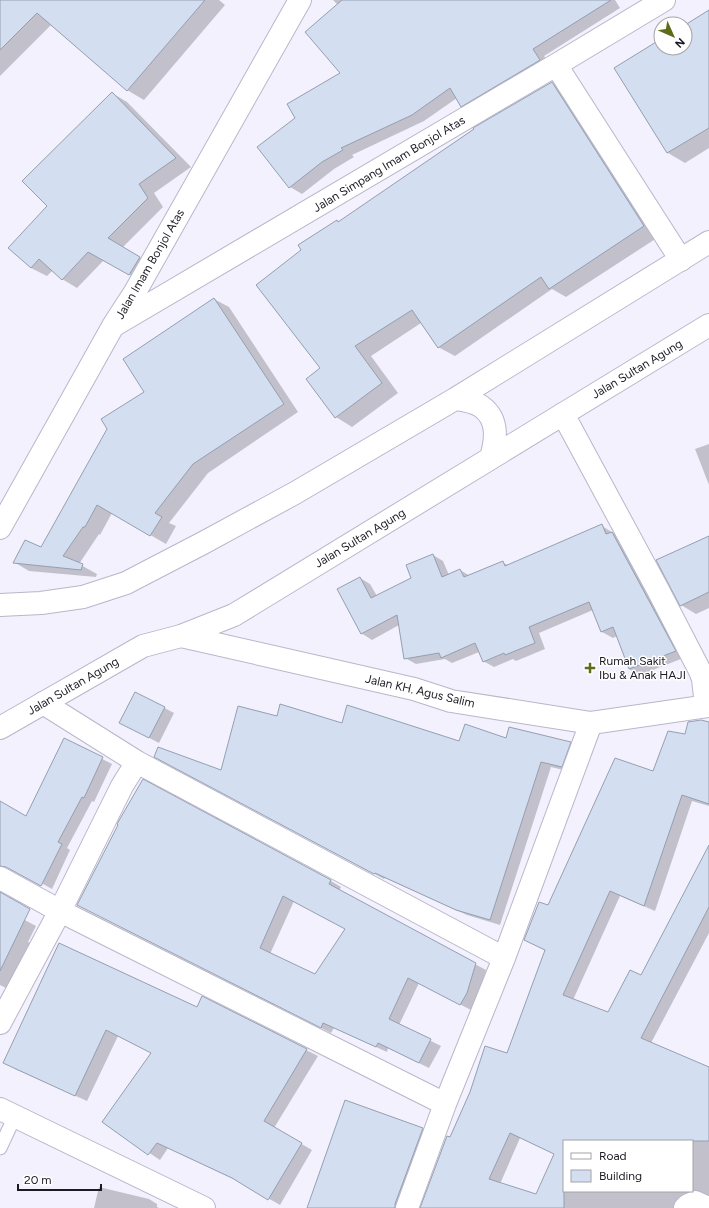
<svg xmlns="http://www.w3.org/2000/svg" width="709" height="1208" font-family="Figtree,sans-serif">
<rect width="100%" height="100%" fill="#f3f1fd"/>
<path fill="#0003" fill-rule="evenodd" d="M0 0H219L225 5 144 100 127 90 51 25 0 76Z
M333 0H615L620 8 544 56 551 67 473 113 461 106 457 98 424 121 352 155 354 157 334 169 302 194 290 187 297 118 342 73 338 5Z
M709 11V148L685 163 668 153 616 68 661 41V48H685V26Z
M552 83 568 93 660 236 566 297 552 289 455 356 438 347 421 323 371 356 398 393 352 427 336 417 321 368 339 223Z
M112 93 127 102 191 167 154 193 163 207 123 247 154 266 144 283 104 260 77 288 62 279 53 270 47 276 31 268 49 206Z
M214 299 229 307 298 412 208 473 169 523 176 526 166 544 112 513 100 535 99 534 79 564 97 574 96 577 29 571 14 562 41 548 146 392Z
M709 444V485L695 449Z
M602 526 623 539 686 657 640 675 629 669 617 636 613 638 602 632 593 610 539 633 545 649 516 661 513 659 494 667 483 661 479 652 452 663 445 659 416 664 405 658 399 625 372 640 361 633 360 578 370 584 377 596 413 578 433 555 443 561 449 575 460 570 470 576 503 563 508 565Z
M709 537V608L696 614 681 605Z
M136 693 174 713 159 743 130 728Z
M278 718 342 725 460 742 507 739 570 743 580 749 572 772 551 767 500 925 467 915 385 878 384 879 165 762 221 771Z
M709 723V806L692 801 655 911 620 896 573 1000 608 1013 642 976 709 847V933L651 1043 709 1068V1196L706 1195 693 1199 684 1208H421L450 1138 507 1054 546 951 525 940 549 906 654 772 686 735ZM520 1138 555 1154 537 1195 500 1184ZM564 1141H692V1191H564Z
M65 740 112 764 94 802 92 801 67 848 70 850 52 889 0 860V802L27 817Z
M143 780 331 881 341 887 339 891 486 970 477 999 471 1010 419 983 399 1025 441 1046 429 1068 388 1048 387 1052 334 1028 331 1033 89 910ZM294 901 347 929 315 975 270 954Z
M0 907 36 926 28 942 30 943 6 988 0 985Z
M59 944 198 1008 203 998 318 1056 274 1128 312 1150 280 1205 242 1183 168 1148 160 1160 103 1122 152 1053 118 1036 87 1101 15 1069Z
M423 1129 433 1134 406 1208H308Z
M99 1187 149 1199 157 1204V1207L159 1208H94Z"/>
<path fill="#d3dff1" stroke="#949fb0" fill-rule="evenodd" d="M0 0H205L127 91 37 13 0 50Z
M342 0H611L533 49 540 60 461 107 450 88 412 115 341 148 343 150 322 162 289 188 257 147 295 118 287 104 340 73 305 32Z
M709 10V128L667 153 614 68 661 39V48H685V25Z
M552 82 644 226 549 289 541 277 438 348 412 310 355 346 382 383 335 418 306 379 320 368 256 285 301 250 298 245 337 220 338 222 474 129 473 128Z
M112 92 176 158 139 184 148 198 108 238 140 257 129 275 88 252 62 280 39 259 31 268 8 248 47 206 22 181Z
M214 298 284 404 193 464 155 513 162 517 150 536 97 505 85 527H83L63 556 83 564 81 570 13 563 25 540 41 547 107 429 101 419 144 392 123 359Z
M602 524 606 534 612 532 676 651 629 669 613 627 601 632 589 602 529 627 535 643 505 655 504 653 483 662 475 643 441 658 439 653 404 659 397 615 361 634 337 589 360 577 371 598 411 578 406 565 433 554 442 577 460 569 464 577 503 561 505 566Z
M709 536V592L680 606 656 560Z
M135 692 165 707 149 738 119 723Z
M280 704 342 723 347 705 459 741 465 724 506 738 509 727 571 742 562 767 541 762 490 920 456 910 375 873 374 874 154 757 158 747 221 770 238 706 277 716Z
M701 720 709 722V804L682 795 644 906 610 891 563 995 608 1012 630 970 641 975 709 845V907L641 1038 709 1067V1141H564V1208H420L447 1136 450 1137 470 1092 485 1046 507 1053 545 950 524 940 539 902 548 905 615 758 653 771 668 731 685 734 688 722ZM510 1133 554 1154 536 1194 489 1179Z
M64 738 103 757 84 798 82 797 58 842 62 844 41 886 6 867 0 866V801L26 816Z
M143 779 331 880 329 884 476 963 467 993 460 1005 408 978 389 1019 431 1039 419 1063 378 1043 376 1047 323 1023 321 1028 77 905 118 825 117 824ZM283 896 345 929 315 974 260 948Z
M0 892 30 909 0 971Z
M59 943 197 1007 202 996 307 1049 264 1121 302 1143 268 1200 232 1178 157 1143 148 1155 102 1122 151 1053 106 1030 75 1096 3 1063Z
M345 1100 423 1128 395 1204V1208H307Z"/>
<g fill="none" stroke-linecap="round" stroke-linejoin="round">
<defs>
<path id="lane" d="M0 1148 15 1116"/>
<path id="street" d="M556 65 681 260
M113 326 556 65 664 0
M563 414 658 590 700 671 703 679 706 706
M0 528 113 326 135 292 300 0
M43 703 137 762
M0 878 60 911 445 1104
M0 1023 60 911 122 786 137 762 504 958
M0 1109 204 1208
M407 1208 445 1104 504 958 591 723
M685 1208 688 1205 695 1202 708 1208"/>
<path id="secondary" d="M455 399C464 400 475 402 482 407 499 420 496 440 491 458
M0 605 41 603 83 597 126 583 203 543 295 493 455 399 709 242
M181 636 414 689 451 701 591 723 709 706
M0 728 143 646 181 636 234 615 709 325"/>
</defs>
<use href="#lane" stroke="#b9b6ca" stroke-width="15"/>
<use href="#street" stroke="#b9b6ca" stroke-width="24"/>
<use href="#secondary" stroke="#b9b6ca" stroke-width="24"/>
<use href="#lane" stroke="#fff" stroke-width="13"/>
<use href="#street" stroke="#fff" stroke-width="22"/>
<use href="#secondary" stroke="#fff" stroke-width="22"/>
</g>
<path fill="#5c6c18" stroke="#fff" stroke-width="1.5" d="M588 662h4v4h4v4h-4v4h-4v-4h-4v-4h4z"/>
<g text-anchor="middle" stroke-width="3" stroke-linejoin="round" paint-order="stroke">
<g font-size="12" fill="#1c1b23" stroke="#fff">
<text transform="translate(389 164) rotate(-31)" y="4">Jalan Simpang Imam Bonjol Atas</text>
<text transform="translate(150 264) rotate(-60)" y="4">Jalan Imam Bonjol Atas</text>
<text transform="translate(637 369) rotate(-31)" y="4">Jalan Sultan Agung</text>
<text transform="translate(360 538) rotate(-31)" y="4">Jalan Sultan Agung</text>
<text transform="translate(73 686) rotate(-30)" y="4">Jalan Sultan Agung</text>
<text transform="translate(420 691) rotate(13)" y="4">Jalan KH. Agus Salim</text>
</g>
<g font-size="12" fill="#1c1b23" stroke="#fff" text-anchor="start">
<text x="599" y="665">Rumah Sakit<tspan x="599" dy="14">Ibu &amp; Anak HAJI</tspan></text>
</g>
</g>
<rect x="563" y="1140" width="130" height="52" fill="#ffffff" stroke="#a4a4a7"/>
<rect x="571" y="1153" width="20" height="6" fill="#ffffff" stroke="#a4a4a7"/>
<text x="599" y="1160" font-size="12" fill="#1c1b23">Road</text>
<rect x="571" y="1170" width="20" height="12" fill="#d3dff1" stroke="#a4a4a7"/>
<text x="599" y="1180" font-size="12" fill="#1c1b23">Building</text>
<g transform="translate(673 36) rotate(135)"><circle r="19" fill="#ffffff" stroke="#a4a4a7"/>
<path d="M0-3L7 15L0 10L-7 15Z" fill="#5c6c18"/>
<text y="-6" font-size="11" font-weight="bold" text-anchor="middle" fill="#1c1b23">N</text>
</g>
<path d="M18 1184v6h83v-6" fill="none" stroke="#1c1b23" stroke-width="2"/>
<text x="24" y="1184" font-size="12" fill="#1c1b23" stroke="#ffffff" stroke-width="3" paint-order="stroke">20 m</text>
</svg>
